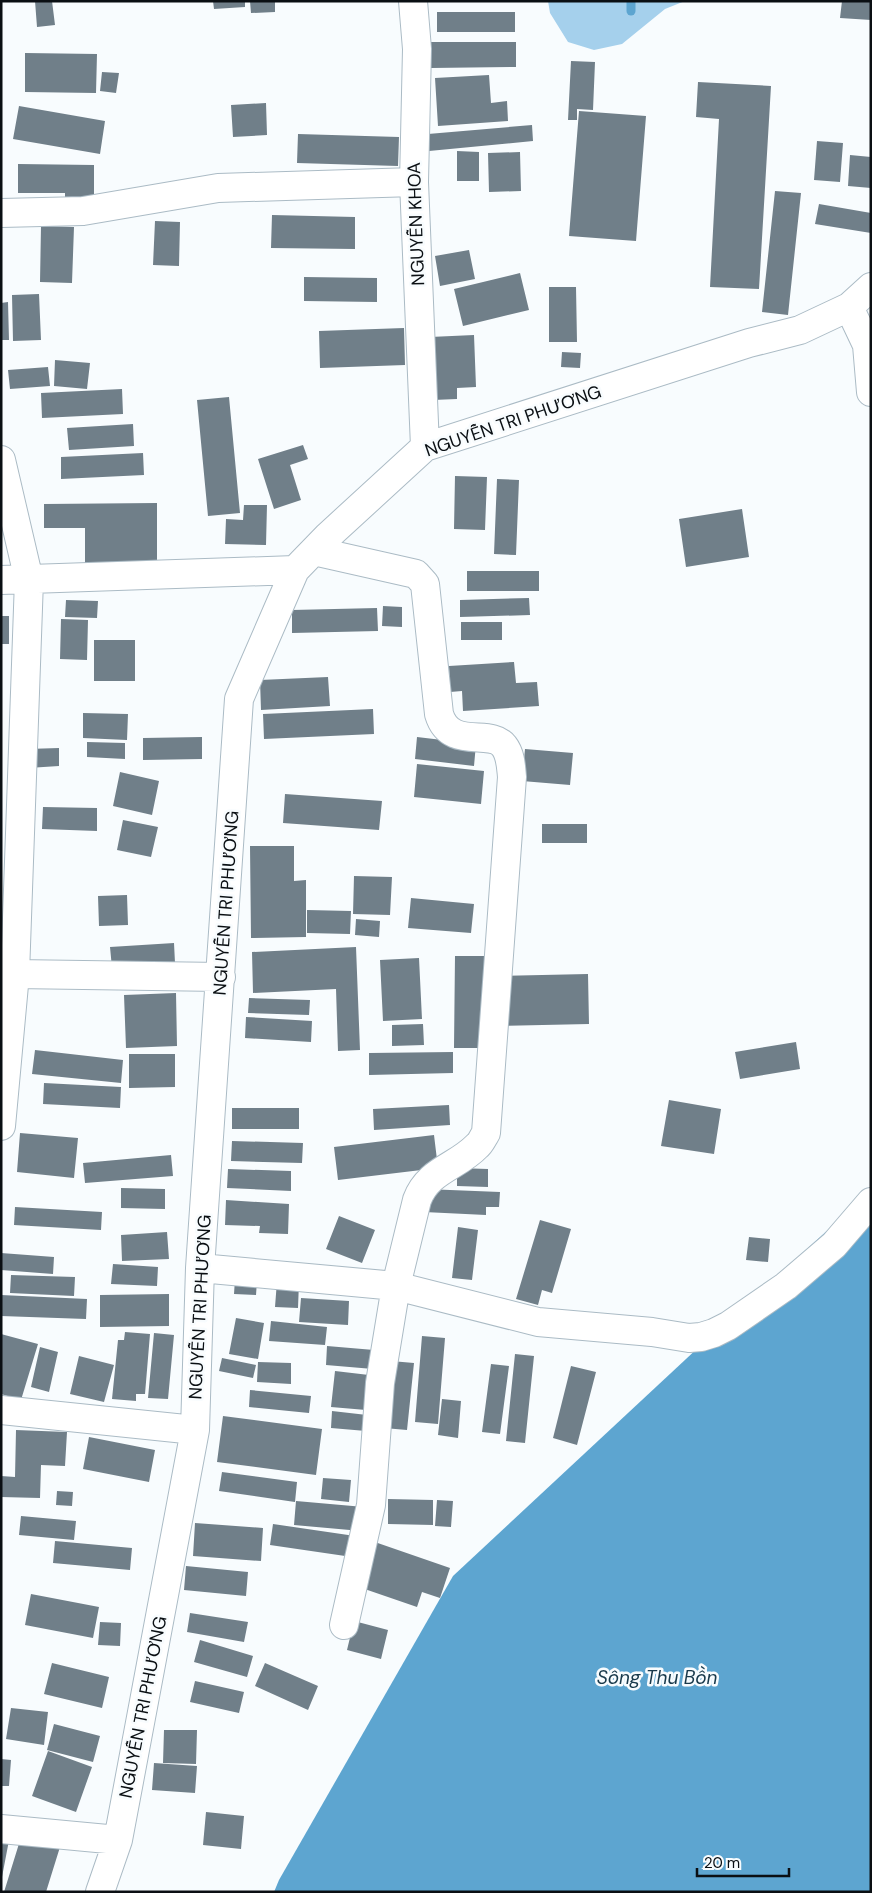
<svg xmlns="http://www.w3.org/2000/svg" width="872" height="1893" font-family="'DM Sans',sans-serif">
<rect width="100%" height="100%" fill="#f8fcfe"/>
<path fill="#a5d0ec" d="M548 1H685L665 9 622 44 594 50 568 42 550 13Z"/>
<path fill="#5da5d0" d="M871 1191V1892H274L279 1880 453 1576 715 1332Z"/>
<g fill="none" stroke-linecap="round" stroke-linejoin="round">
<path stroke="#5da5d0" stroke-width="9" d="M631 11V1"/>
</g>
<path fill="#707f89" d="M35 1H52L55 25 37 27Z
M213 1H245V7L214 9Z
M250 1H275V12L251 13Z
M842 1H871V20L840 18Z
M437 12H515V32H437Z
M430 42H516V67L431 68Z
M25 53 97 54 96 93 25 92Z
M571 61 595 62 593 110 577 109V120H568Z
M102 72 119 73 116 93 100 91Z
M489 75 491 103 507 101 508 121 438 126 435 78Z
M698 82 771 86 759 289 710 287 719 119 696 117Z
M266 103 267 135 233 137 231 105Z
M19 106 105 121 100 154 13 139Z
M579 111 646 116 636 241 569 236Z
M532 125 533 141 429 151 428 134Z
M298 134 399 137 398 166 297 163Z
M817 141 843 143 840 182 814 180Z
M457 151 479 152V181H457Z
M520 152 521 191 489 192 488 153Z
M850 155 871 157V188L848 186Z
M18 164 94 165V205H65V193H18Z
M775 191 801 193 788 315 762 312Z
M819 204 871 213V233L815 224Z
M272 215 355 217V249L271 248Z
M155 221 180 222 179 266 153 265Z
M41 226 74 227 72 283 40 282Z
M469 250 475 279 440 286 435 256Z
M520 273 529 310 463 326 454 289Z
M304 277 377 278V302L304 301Z
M549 287H576L577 342H549Z
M39 294 41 340 13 341 12 295Z
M8 302 9 340H1V303Z
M404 328 405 365 320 368 319 331Z
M474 335 476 387 457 388V399L433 400 430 337Z
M562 352 581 353 580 368 561 367Z
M55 360 90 363 87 389 54 386Z
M48 367 50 386 10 389 8 370Z
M122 389 123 414 42 418 41 393Z
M229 397 240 513 208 516 197 400Z
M133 424 134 446 69 450 67 428Z
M303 445 308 459 290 465 301 500 274 509 258 459Z
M143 453 144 475 61 479V457Z
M455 476 487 477 485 530 454 529Z
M497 479 519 480 516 555 494 554Z
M157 503V562L85 563V528H44V504Z
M244 505H267L266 545 225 544 226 519 243 520Z
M742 509 749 557 686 567 679 519Z
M467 571H539V591H467Z
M529 598 530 615 460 617V600Z
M66 600 98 601 97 618 65 617Z
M383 606 402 607V627L382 626Z
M377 608 378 631 292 633V610Z
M1 616H9V644H1Z
M61 619 88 620 87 660 60 659Z
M461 622H502V640H461Z
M94 640H135V681H94Z
M514 662 516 683 537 682 539 706 463 711 462 691 450 692 449 666Z
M328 677 330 706 261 710 260 680Z
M373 709 374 734 264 739 263 714Z
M83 713 128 714 127 740 83 738Z
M202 737V759L143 760V738Z
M417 737 476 744 474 766 415 759Z
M87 742 125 743V759L87 757Z
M59 748V766L28 768 27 749Z
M525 749 573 753 570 785 522 781Z
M417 764 484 771 481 804 414 797Z
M120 772 159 781 152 815 113 806Z
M285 794 382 801 379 830 283 823Z
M43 807 97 808V831L42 829Z
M123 820 158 827 151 857 117 850Z
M542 824H587V843H542Z
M250 846H294V881L306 880V937L251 938Z
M354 876 392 877 390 915 353 914Z
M127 895 128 925 99 926 98 896Z
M411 898 474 904 471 933 408 928Z
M307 910 351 911 350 934 307 933Z
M356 919 380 921 379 937 355 935Z
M174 943 175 963 112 968 110 947Z
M356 947 360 1050 338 1051 336 989 253 993 252 952Z
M455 956H487L485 1048H454Z
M419 958 422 1019 383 1021 380 960Z
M588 974 589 1024 502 1026 501 976Z
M176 993 177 1046 126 1048 124 995Z
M249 998 310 1000 309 1015 248 1013Z
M246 1017 312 1021 311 1042 245 1038Z
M423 1024 424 1045 392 1046V1025Z
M796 1042 800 1069 740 1079 735 1052Z
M35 1050 123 1060 121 1083 32 1074Z
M453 1052V1073L369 1075V1053Z
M129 1054H175V1087L129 1088Z
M44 1083 121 1087 120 1108 43 1104Z
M669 1100 721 1109 714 1154 661 1146Z
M449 1105 450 1125 374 1130 373 1109Z
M232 1108H299V1129H232Z
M20 1133 78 1138 74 1178 17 1172Z
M434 1135 438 1168 338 1180 334 1147Z
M232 1141 303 1143 302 1163 231 1161Z
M171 1155 173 1176 85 1183 83 1163Z
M457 1168 488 1169V1187L457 1186Z
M228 1169 291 1171V1191L227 1188Z
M121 1188 165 1189V1209L121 1208Z
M425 1189 500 1192 499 1207H486V1215L424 1212Z
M226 1200 289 1204 288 1234 259 1233 260 1226 225 1225Z
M15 1207 102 1212 101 1230 14 1225Z
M339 1216 375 1230 362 1263 326 1249Z
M540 1220 571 1229 552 1293 542 1290 538 1305 516 1299Z
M458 1227 478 1230 472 1280 452 1278Z
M167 1232 169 1259 122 1261 121 1235Z
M749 1237 770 1239 768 1262 746 1260Z
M1 1253 54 1257 53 1274 1 1270Z
M113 1264 158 1267 157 1286 111 1284Z
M11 1275 75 1277 74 1296 10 1293Z
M235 1279 257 1281 256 1295 234 1294Z
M277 1281 299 1282 298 1308 275 1307Z
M169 1294V1326L100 1327V1295Z
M1 1295 87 1299 86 1319 1 1316Z
M301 1298 349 1301 348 1325 299 1322Z
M236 1318 264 1323 258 1359 229 1354Z
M271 1321 327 1327 325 1345 269 1341Z
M125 1332 150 1334 145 1394H136V1401L112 1399 118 1340H124Z
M154 1333 174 1335 168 1399 148 1398Z
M1 1334 38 1344 21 1400 1 1394Z
M422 1336 445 1338 438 1424 415 1422Z
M327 1346 374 1350 373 1369 326 1365Z
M40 1347 58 1352 49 1392 31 1387Z
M515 1354 534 1356 525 1443 506 1441Z
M79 1356 114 1365 104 1402 70 1394Z
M222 1358 256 1365 253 1378 219 1371Z
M391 1361 414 1363 407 1430 384 1428Z
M258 1362 291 1363V1384L257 1382Z
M491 1364 509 1366 500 1434 482 1432Z
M571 1366 596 1372 577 1445 553 1438Z
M335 1371 369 1375 366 1410 331 1407Z
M250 1390 311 1396 309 1413 249 1407Z
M442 1399 461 1401 458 1438 438 1435Z
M332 1411 367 1415 366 1431 331 1428Z
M223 1416 322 1429 316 1475 217 1462Z
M16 1430 67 1432 65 1466 41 1465 40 1498 1 1497V1476L15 1477Z
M89 1437 155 1450 149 1482 83 1469Z
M222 1472 297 1482 295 1502 219 1491Z
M323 1478 351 1480 349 1502 321 1499Z
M57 1491 73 1492 72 1506 56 1505Z
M388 1499 433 1500V1525L388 1524Z
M437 1500 453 1501 451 1527 435 1526Z
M296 1501 364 1507 361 1531 294 1525Z
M21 1516 76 1521 74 1540 19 1535Z
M195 1523 263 1528 261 1561 193 1556Z
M273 1524 355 1536 352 1557 270 1545Z
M369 1540 450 1568 440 1598 422 1592 417 1607 353 1585Z
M55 1541 132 1548 130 1570 53 1563Z
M186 1566 248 1572 246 1596 184 1590Z
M31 1594 99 1607 93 1638 25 1625Z
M190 1613 248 1622 244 1642 187 1632Z
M354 1621 388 1630 381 1659 347 1650Z
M100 1622 121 1623 120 1646 98 1645Z
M200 1640 253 1656 247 1677 194 1662Z
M52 1663 109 1677 102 1708 44 1694Z
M265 1663 318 1686 308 1710 255 1686Z
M195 1681 244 1692 239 1713 190 1702Z
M11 1708 48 1712 44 1745 6 1739Z
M54 1724 100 1736 93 1762 47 1750Z
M164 1730H197L196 1764 163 1763Z
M48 1751 92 1767 76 1812 32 1796Z
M1 1759 11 1760 9 1786H1Z
M154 1763 197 1766 195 1793 152 1790Z
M206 1812 244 1816 241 1849 203 1845Z
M1 1833 10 1835 2 1877H1Z
M22 1834 60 1847 46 1892H4Z"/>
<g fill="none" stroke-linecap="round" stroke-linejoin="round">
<defs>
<path id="minor" d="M413 1 417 49 414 182 425 447
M1 213 83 211 218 188 414 182
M849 307 867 345 871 392
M1 460 29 580 15 974 1 1126
M314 551 416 574 425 584 439 714C450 751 491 728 504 746 511 755 511 767 512 777L486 1133C483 1137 481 1143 477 1146 457 1167 428 1170 417 1200L396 1286 380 1383 371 1505 344 1625
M1 580 295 570
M15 974 221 977
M200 1268 396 1286 538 1322 652 1332 689 1338 701 1337 714 1333 728 1326 786 1286 834 1245 871 1202
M1 1410 195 1430
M1 1829 118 1840
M100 1892 118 1840 195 1430 200 1268 239 699 295 570 328 536 425 447 749 343 800 330 849 307 871 287"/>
</defs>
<use href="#minor" stroke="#abbbc5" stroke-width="30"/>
<use href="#minor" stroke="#fff" stroke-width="28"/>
</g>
<g text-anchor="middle" stroke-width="5" stroke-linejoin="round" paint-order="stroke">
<g font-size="18" fill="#0a0f13" stroke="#f8fcfe">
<text transform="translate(416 224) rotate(-92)" y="6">NGUYỄN KHOA</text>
<text transform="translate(513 421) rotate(-19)" y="6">NGUYỄN TRI PHƯƠNG</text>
<text transform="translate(226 903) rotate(-86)" y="6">NGUYỄN TRI PHƯƠNG</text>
<text transform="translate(200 1307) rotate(-87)" y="6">NGUYỄN TRI PHƯƠNG</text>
<text transform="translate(143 1707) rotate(-79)" y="6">NGUYỄN TRI PHƯƠNG</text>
</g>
<g font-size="19" font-style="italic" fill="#18394b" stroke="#f8fcfe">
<text x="657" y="1684">Sông Thu Bồn</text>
</g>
</g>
<rect width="872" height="1893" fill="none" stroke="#0a0f13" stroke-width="5"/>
<path d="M697 1868v8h92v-8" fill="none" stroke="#0a0f13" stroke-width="2.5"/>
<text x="704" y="1868" font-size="15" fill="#0a0f13" stroke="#f8fcfe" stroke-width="4" paint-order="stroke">20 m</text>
</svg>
